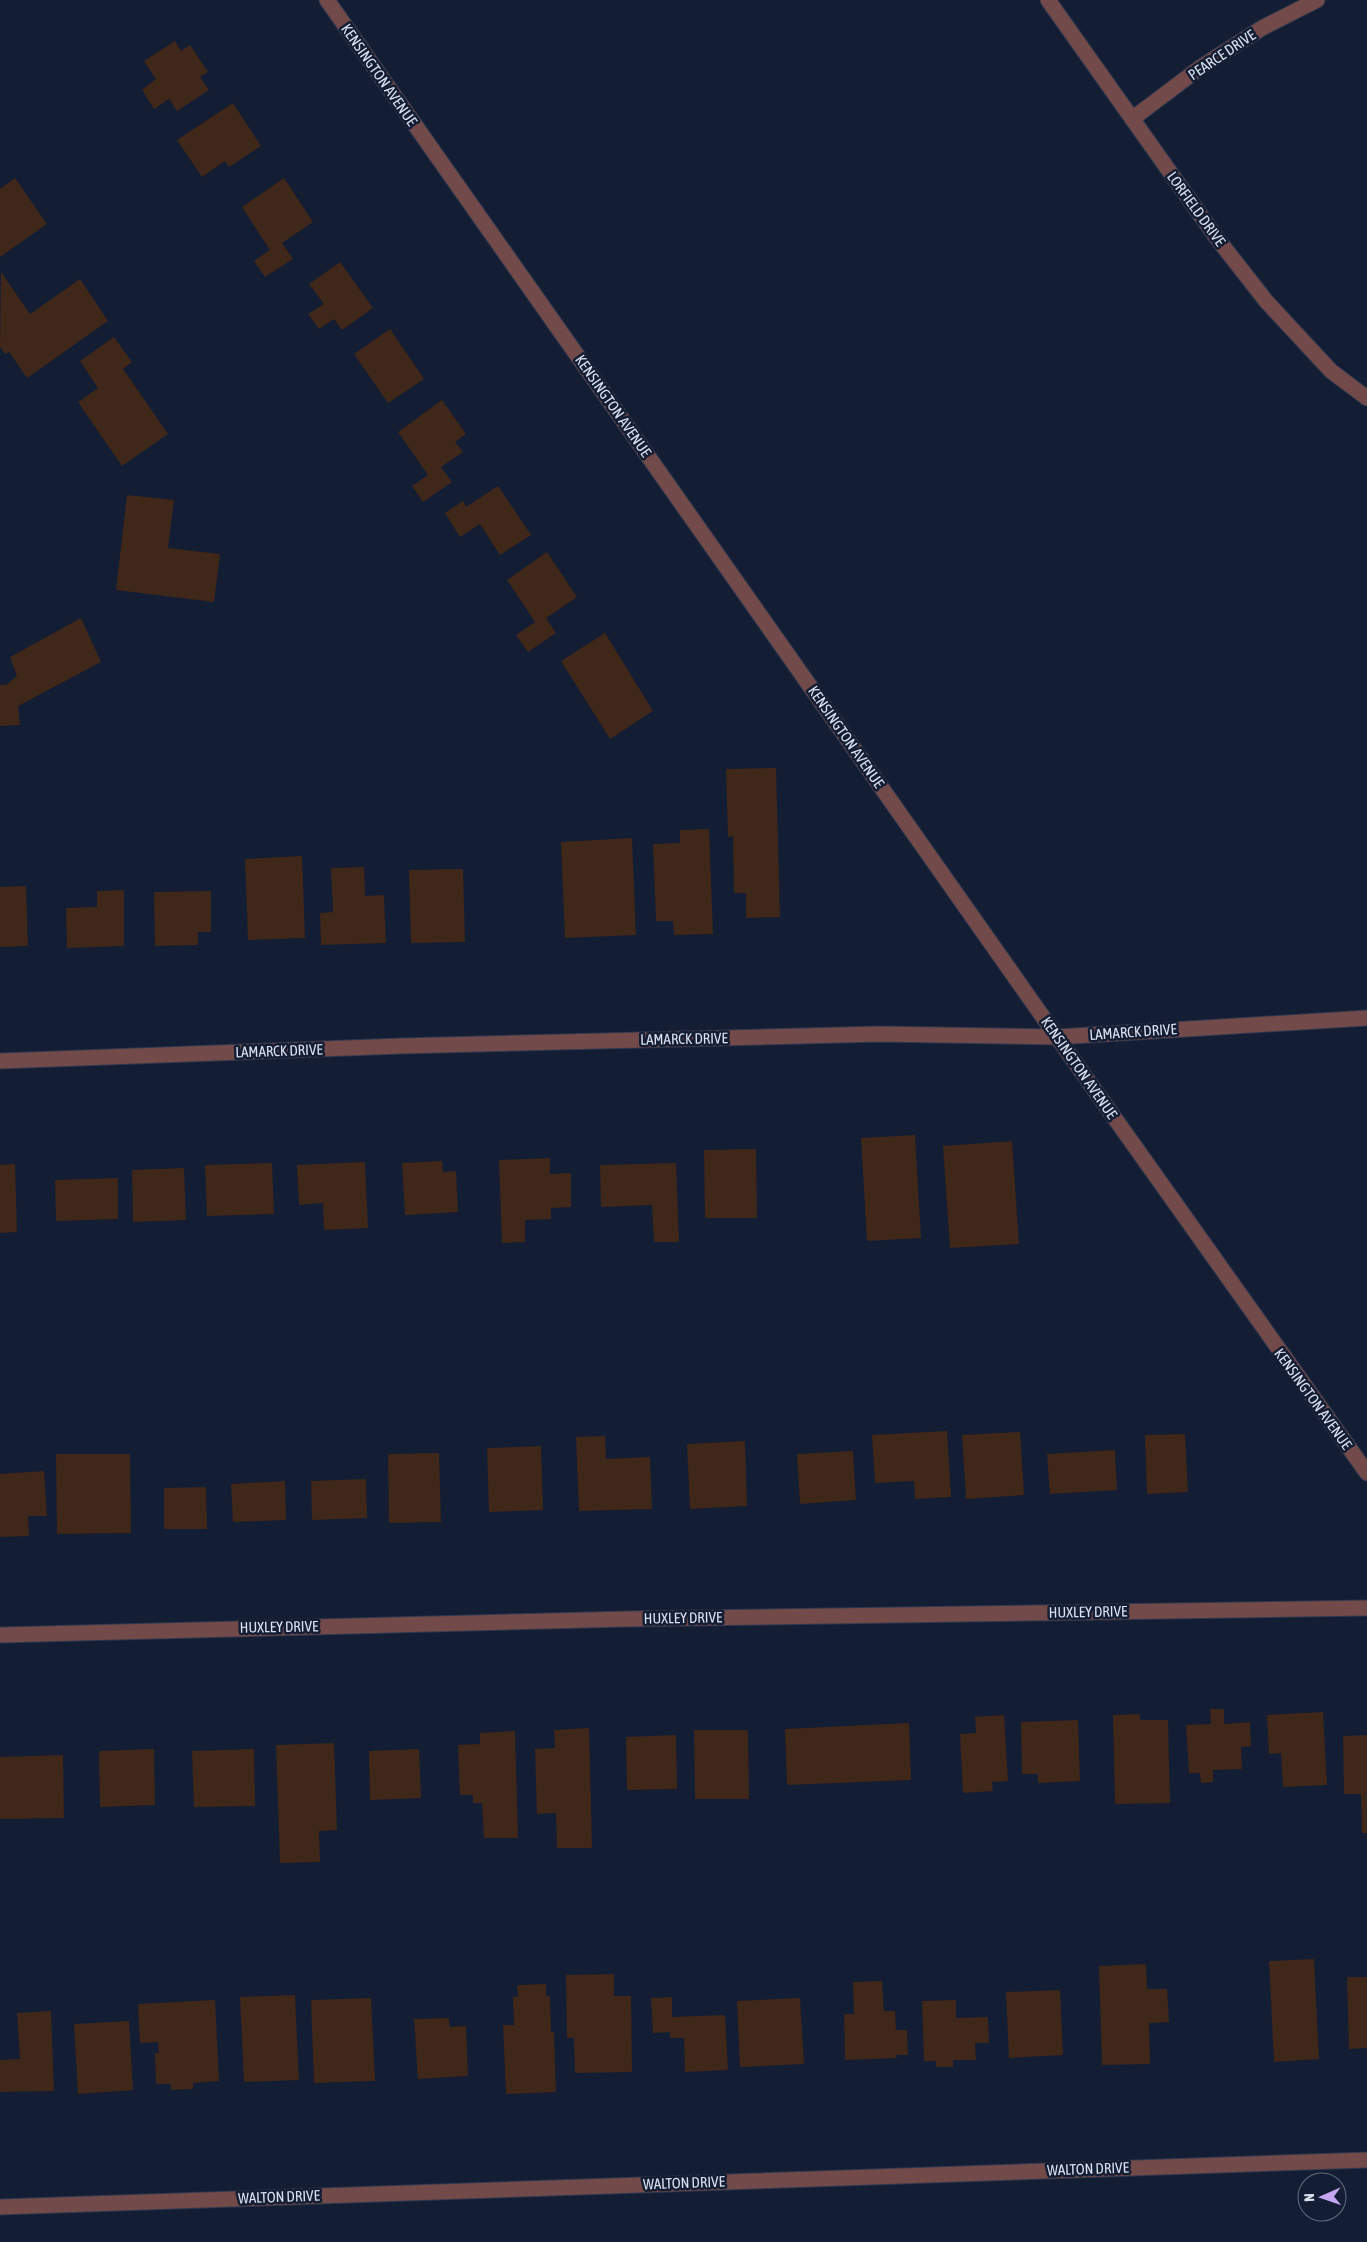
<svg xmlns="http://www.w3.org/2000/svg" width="1367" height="2242" font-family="'Asap Condensed',sans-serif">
<rect width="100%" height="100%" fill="#131d33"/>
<path fill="#3f2719" d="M175 41 181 51 190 45 208 72 200 77 209 90 177 111 169 99 154 109 142 90 156 79 144 61Z
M233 103 261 146 229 167 225 161 202 177 177 140Z
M15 178 47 224 0 257V189Z
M284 178 313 222 282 243 293 259 265 277 254 261 270 250 242 207Z
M340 262 373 308 342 330 334 319 319 329 308 314 324 304 309 284Z
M1 272 30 314 80 279 108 321 27 378 9 352 5 354 0 347Z
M390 329 424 379 388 403 354 354Z
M114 337 132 362 123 369 168 434 122 466 78 402 98 388 80 361Z
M442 400 466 434 455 442 463 452 441 467 452 482 423 502 412 486 428 475 398 432Z
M498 486 531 535 500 555 480 524 460 537 445 513 463 501 466 507Z
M127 495 174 500 168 548 220 554 214 602 116 590Z
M547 552 577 597 546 618 556 633 528 652 516 635 535 622 507 580Z
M81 618 101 662 18 706 20 725 0 726V685H6L17 676 10 657Z
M605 633 653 711 610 739 561 661Z
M776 768 780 917 746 918V893H734L733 836 728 837 726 769Z
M709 829 713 934 674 935 673 921H656L653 844 680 843V830Z
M632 838 636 935 565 938 561 842Z
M302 856 305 938 248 940 245 859Z
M364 867 365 896 384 895 386 943 321 945 320 913 333 912 331 868Z
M463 869 465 942 411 943 409 870Z
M26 886 28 946 0 947V887Z
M124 890V946L67 948 66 908 97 907V891Z
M211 891V932H198V945L155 946 154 892Z
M915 1135 921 1238 867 1241 861 1138Z
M1012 1141 1019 1244 950 1248 943 1146Z
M756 1149 757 1218H705L704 1150Z
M550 1158V1174L571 1173V1207L551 1208V1219L525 1220V1242L502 1243 499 1160Z
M442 1161 443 1172 456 1171 458 1212 405 1215 402 1163Z
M365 1162 368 1228 324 1230 323 1203 299 1205 297 1165Z
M272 1163 274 1214 207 1216 205 1165Z
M676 1163 679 1242H654L652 1205 601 1207 600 1165Z
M15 1164 17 1232 0 1233V1165Z
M184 1168 186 1220 133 1222 132 1170Z
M118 1178V1219L56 1221 55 1180Z
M947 1431 951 1497 915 1499 914 1481 875 1483 872 1435Z
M1020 1432 1024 1495 966 1499 962 1435Z
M1185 1434 1188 1492 1147 1494 1145 1435Z
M605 1436 606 1459 650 1457 652 1509 579 1511 576 1437Z
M745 1441 747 1506 690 1509 687 1444Z
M541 1446 543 1510 489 1512 487 1448Z
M1115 1450 1117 1490 1050 1494 1047 1454Z
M853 1451 856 1500 800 1504 797 1454Z
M439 1453 441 1522 389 1523 388 1454Z
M56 1454H130L131 1533 57 1534Z
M44 1471 47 1516H28L29 1536 0 1537V1474Z
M366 1479 367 1518 312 1520 311 1481Z
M285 1481 286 1520 233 1522 231 1484Z
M206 1487 207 1529H164V1488Z
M1210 1709H1224V1724L1250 1722 1251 1746 1241 1747 1242 1769 1213 1770V1782L1201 1783 1200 1773H1189L1186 1725 1211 1724Z
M1323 1712 1327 1785 1283 1787 1281 1753 1269 1754 1267 1715Z
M1140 1714V1720H1168L1170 1803 1115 1804 1113 1715Z
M1004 1715 1008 1781 992 1782 993 1791 963 1793 960 1734 976 1733 975 1717Z
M1078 1720 1080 1781 1038 1783V1774H1022L1021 1722Z
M909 1723 911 1780 787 1785 785 1729Z
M589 1728 592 1848H557L556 1813 537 1814 535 1749 555 1748 554 1730Z
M694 1730H748L749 1799H695Z
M515 1731 518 1838H484L482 1803H473V1795H460L458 1745 480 1744V1733Z
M676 1735 677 1789 627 1790 626 1737Z
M1367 1735V1833H1362L1361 1794H1344L1343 1736Z
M334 1743 337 1830 319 1831 320 1862 280 1863 276 1745Z
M154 1749 155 1805 100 1807 99 1751Z
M254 1749 255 1806 194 1807 192 1751Z
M419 1749 421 1798 370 1800 369 1751Z
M63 1755 64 1818 0 1819V1757Z
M1314 1959 1319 2059 1274 2062 1269 1961Z
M1146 1964 1147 1989H1167L1169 2022 1149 2023 1150 2064 1102 2065 1099 1966Z
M614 1974V1996H631L632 2072 575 2073 574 2038H567L566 1975Z
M1347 1977H1367V2048L1349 2049Z
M882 1981 884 2011H895L896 2030H907L908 2055H896L897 2058 845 2060 844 2014H854L853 1982Z
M546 1984V1996H550L551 2032H554L556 2092 506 2094 503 2025H514L513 1997H518L517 1985Z
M1060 1990 1063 2055 1009 2058 1006 1992Z
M295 1995 299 2080 244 2082 240 1997Z
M672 1997V2017L725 2015 728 2070 685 2072 684 2038H670V2032L653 2033 651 1998Z
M371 1998 375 2081 314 2083 311 2000Z
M800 1998 804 2064 740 2067 737 2001Z
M215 2000 219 2081 193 2083V2089L171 2090V2084H156L155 2053H159L158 2042 140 2043 138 2004Z
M956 2000V2018L988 2017 989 2043H975L976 2060H953V2067H936V2061H924L922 2001Z
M51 2011 54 2091 0 2092V2060L20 2059 17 2013Z
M449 2018 450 2027 466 2026 468 2076 418 2079 414 2019Z
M129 2021 133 2090 78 2094 74 2024Z"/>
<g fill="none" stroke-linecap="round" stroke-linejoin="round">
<defs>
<path id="minor" d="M327 0 1057 1037 1367 1473
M1048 0 1216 237 1266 301 1331 371 1367 398
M1132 119 1201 67 1262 28 1317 0
M0 1061 401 1046 879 1034 1057 1037 1367 1018
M0 1635 627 1619 1367 1608
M0 2207 1367 2160"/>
</defs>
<use href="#minor" stroke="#2f384d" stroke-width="17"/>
<use href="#minor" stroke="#734a4a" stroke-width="15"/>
</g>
<g text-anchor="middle" stroke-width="5" stroke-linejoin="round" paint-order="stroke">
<g font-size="15" fill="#dae1f0" stroke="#131d33">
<text transform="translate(1222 55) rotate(-34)" y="5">PEARCE DRIVE</text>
<text transform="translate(379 75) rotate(55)" y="5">KENSINGTON AVENUE</text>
<text transform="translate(1196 209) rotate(54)" y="5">LORFIELD DRIVE</text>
<text transform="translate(613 406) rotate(55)" y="5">KENSINGTON AVENUE</text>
<text transform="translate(846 737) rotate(55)" y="5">KENSINGTON AVENUE</text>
<text transform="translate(1133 1032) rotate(-4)" y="5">LAMARCK DRIVE</text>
<text transform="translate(684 1039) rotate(-1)" y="5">LAMARCK DRIVE</text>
<text transform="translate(279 1051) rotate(-2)" y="5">LAMARCK DRIVE</text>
<text transform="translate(1079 1068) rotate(55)" y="5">KENSINGTON AVENUE</text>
<text transform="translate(1313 1399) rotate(54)" y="5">KENSINGTON AVENUE</text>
<text transform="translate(1088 1612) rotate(-1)" y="5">HUXLEY DRIVE</text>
<text transform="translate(683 1618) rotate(-1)" y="5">HUXLEY DRIVE</text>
<text transform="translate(279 1627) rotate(-1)" y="5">HUXLEY DRIVE</text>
<text transform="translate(1088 2169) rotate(-2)" y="5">WALTON DRIVE</text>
<text transform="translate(684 2183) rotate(-2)" y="5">WALTON DRIVE</text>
<text transform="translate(279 2197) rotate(-2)" y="5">WALTON DRIVE</text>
</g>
</g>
<g transform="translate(1322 2197) rotate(268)"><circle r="24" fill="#131d33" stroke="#636b7f"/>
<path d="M0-4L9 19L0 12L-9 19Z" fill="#c5a6f0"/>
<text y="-8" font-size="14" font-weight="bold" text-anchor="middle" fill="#dae1f0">N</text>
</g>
</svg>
